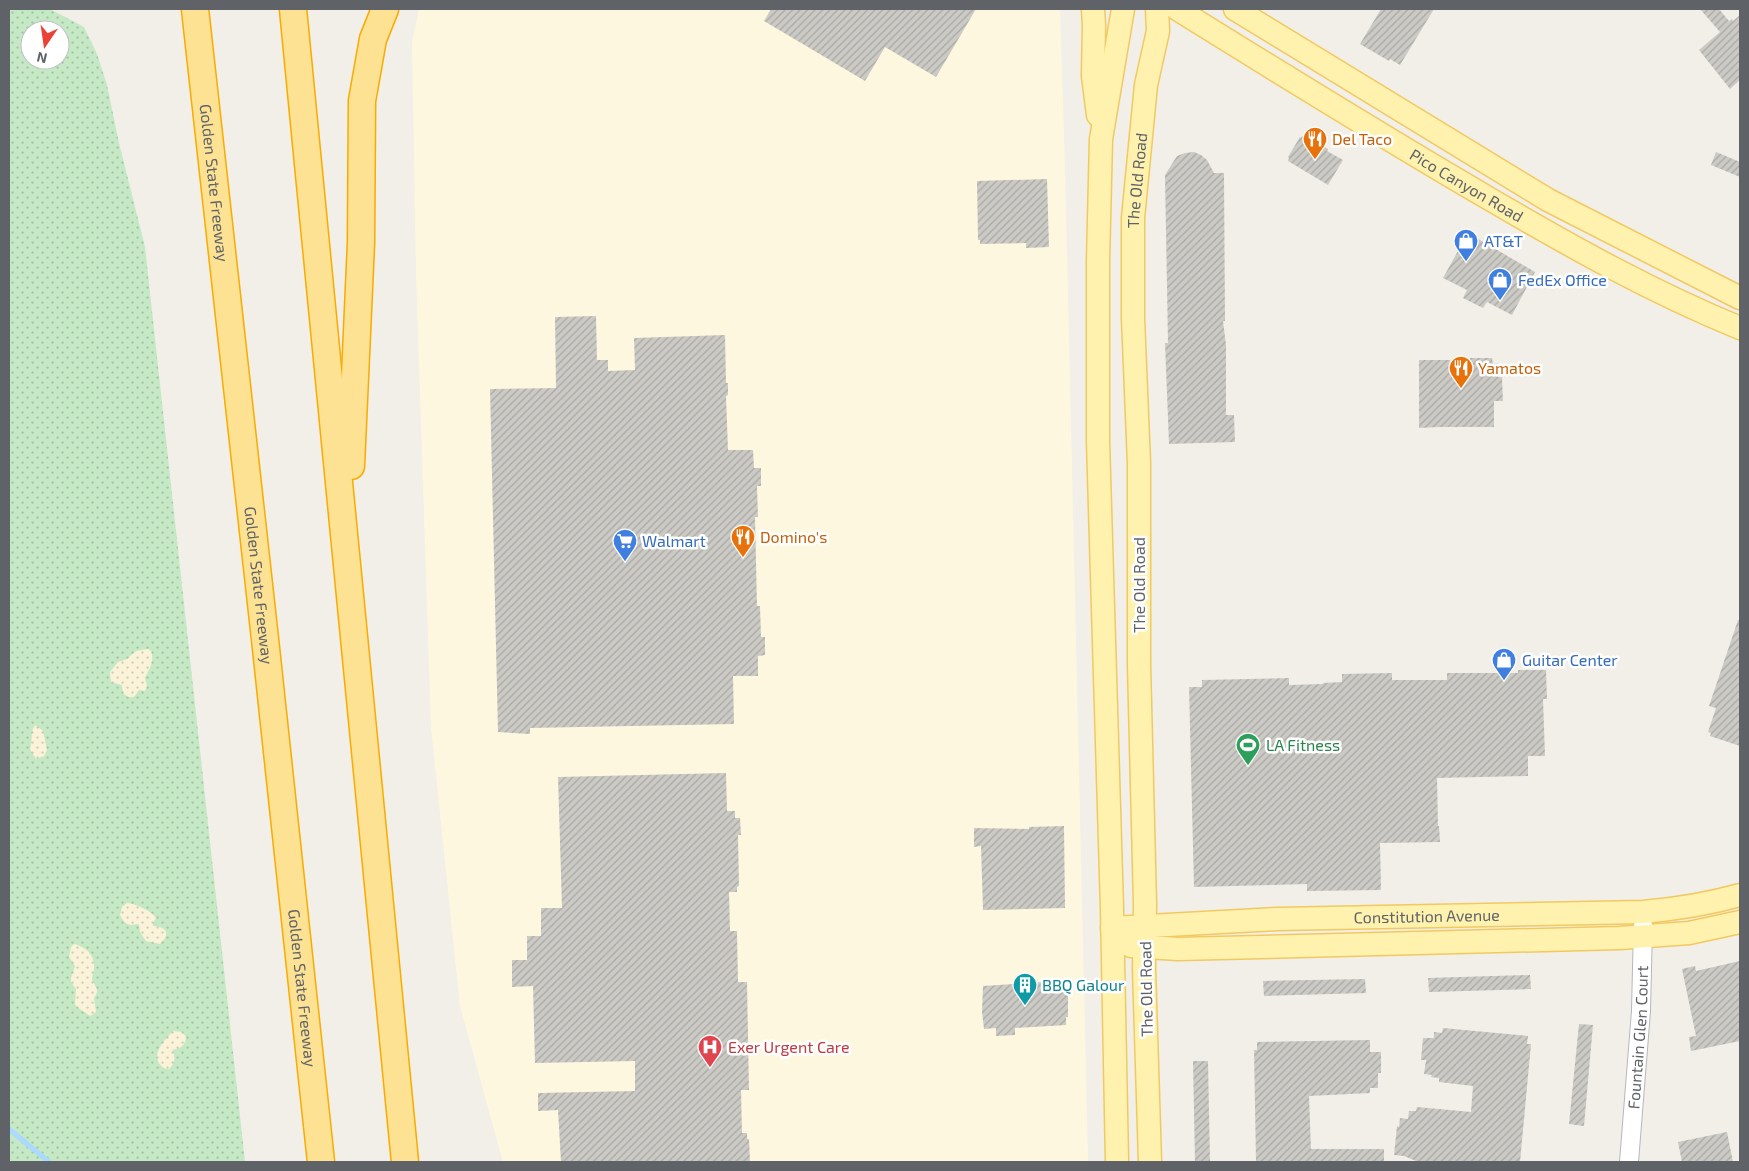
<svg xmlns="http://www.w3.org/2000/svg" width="1749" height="1171" font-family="'Exo 2',sans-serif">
<defs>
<pattern id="grass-dots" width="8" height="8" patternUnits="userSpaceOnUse" patternTransform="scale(1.25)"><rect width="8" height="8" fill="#c5e8c5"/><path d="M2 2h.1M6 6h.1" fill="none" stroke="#a3c0a4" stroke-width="1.8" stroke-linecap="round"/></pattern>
<pattern id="sand-dots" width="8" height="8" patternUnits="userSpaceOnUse" patternTransform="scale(1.25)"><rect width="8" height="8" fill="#fbf3d9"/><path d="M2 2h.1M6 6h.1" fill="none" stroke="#cec8b4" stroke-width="1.8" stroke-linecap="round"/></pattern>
<pattern id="building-hatch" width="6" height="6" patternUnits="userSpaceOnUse" patternTransform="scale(1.25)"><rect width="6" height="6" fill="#cccac5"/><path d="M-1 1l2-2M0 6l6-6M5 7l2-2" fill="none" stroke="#a9a8a4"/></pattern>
</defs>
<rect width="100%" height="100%" fill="#f1efe8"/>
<path fill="#fef7e0" d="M419 9H1060L1065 167 1088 1162H503L460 1006 431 727 416 272 412 43Z"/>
<path fill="url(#grass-dots)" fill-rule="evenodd" d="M9 9H50L84 27 97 54 107 85 119 143 145 247 245 1162H9ZM30 30H60V60H30Z"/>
<path fill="url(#sand-dots)" d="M148 649 151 651C155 661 149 669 145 678L147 686 145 691 139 690 134 697H128L123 693 122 685 111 682 110 672 118 662 127 659 136 651Z
M35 725 43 731 47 750 44 756 36 759 30 749C33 741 30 732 35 725Z
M127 903C134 903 153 912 156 918L153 923V926C167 927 171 934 160 944L146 941 140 932 139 924 130 925 124 922 120 915 122 907Z
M74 944C86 947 95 955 94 968 94 972 92 975 92 980 96 988 100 989 94 998L96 1012 90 1016 77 1007 75 1004 76 989 71 982V978L75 966 69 957 71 947Z
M173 1031 182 1032 186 1037C185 1046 181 1048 172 1050 176 1056 175 1064 169 1069 164 1069 162 1067 159 1063 152 1052 166 1039 173 1031Z"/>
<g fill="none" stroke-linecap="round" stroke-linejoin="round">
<path stroke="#aadaff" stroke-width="5" d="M9 1129 49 1162"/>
</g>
<path fill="url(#building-hatch)" d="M771 9H976L936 77 885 47 865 81 764 21Z
M1381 9H1434L1400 65 1390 59 1389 61 1360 44Z
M1700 9H1719L1729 21 1732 19 1733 21 1740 15V80L1730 89 1699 50 1720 32Z
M1302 136 1306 138 1307 136 1328 149 1327 151 1343 160 1328 185 1288 161 1289 158 1288 157 1300 137 1301 138Z
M1194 152 1201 155 1207 160 1214 173H1224L1225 321H1223L1226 345V415H1234L1235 442 1169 444 1165 343H1168L1165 175 1177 156 1185 153Z
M1716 152 1740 162V177L1711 165Z
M1047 179 1049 247 1026 248V243L980 244V240H978L977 181Z
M1468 233 1535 272 1512 315 1487 302 1483 308 1463 298 1467 290 1443 278Z
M596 316 597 360H608V371L635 370 634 338 725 335 726 383H728V395L726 396 728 450H753L754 468H761V486H757L758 517H755L757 606H760L761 637H765V655L758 656V676H733L734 724 530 728V734L498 732 490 389 556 388 555 317Z
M1470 358H1492L1493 364 1498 363V377H1502L1503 401H1494V427H1440L1419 428V360H1470Z
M1738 620H1740V746L1710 736 1711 733 1708 732 1716 708 1709 706Z
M1518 670H1546L1547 699H1543L1545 756H1528V776L1437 778 1438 826H1439L1440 842 1380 843 1381 890 1307 891V884L1194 887 1189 687H1202V680L1289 678V685L1323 684V683L1342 682V674L1392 673V680H1447V673H1518Z
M726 773 727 811H735V818H740L741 835H738L739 886 737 887V892H729L730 931H737L738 982H747L749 1090H741L742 1133H747V1139H749L750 1162H561L558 1110 538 1111V1093L635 1091V1061L535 1063 533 986 512 987V960H527V936H541V908H562L558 777Z
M1064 826 1065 908 983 910 981 846 974 847V828L1029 829V827Z
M1740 961V1041L1691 1051 1689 1037 1696 1036 1682 969 1695 966 1696 971Z
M1530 975 1531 989 1429 992 1428 978Z
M1365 979 1366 993 1264 996 1263 981Z
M1044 982V984H1065V991H1068V1017H1066V1025L1015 1028V1035L996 1036V1028L984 1029 982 1012 983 986Z
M1579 1024 1593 1025 1584 1126 1569 1124Z
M1443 1028 1528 1036 1527 1044H1531L1520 1162H1428L1416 1161 1404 1156 1394 1155 1397 1126 1399 1127 1400 1118 1408 1119 1409 1111H1416L1417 1107 1471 1112 1473 1086 1439 1082V1078L1431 1077 1432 1075 1424 1074 1426 1060H1421L1423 1038H1434V1032L1442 1033Z
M1370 1040V1052H1381V1073H1378V1088H1370V1093L1309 1096 1311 1149H1384V1162H1256L1254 1050H1257V1042Z
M1193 1061H1208L1210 1162H1195Z
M1727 1132 1733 1162H1682L1678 1142Z"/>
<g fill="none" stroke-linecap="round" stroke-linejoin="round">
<defs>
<g id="minor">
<path id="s1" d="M1629 1162 1641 1011 1643 926"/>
</g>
<g id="major">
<path d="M1093 9 1094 25 1093 76 1098 115"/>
<path id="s2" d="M1177 9C1280 73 1383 137 1488 198 1570 246 1652 292 1740 328"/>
<path d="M1235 9 1548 200 1740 298"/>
<path id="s3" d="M1112 928 1277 919 1643 912C1676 909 1708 904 1740 895"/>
<path d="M1131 946 1178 949 1620 938 1689 933 1740 922"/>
<path d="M1117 1162 1112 909 1098 441V261L1101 139 1123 9"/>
<path id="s4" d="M1150 1162 1144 969 1145 904 1139 664V464L1133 318V218L1146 85 1158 31 1157 9"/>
</g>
<g id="highway">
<path id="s5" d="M195 9 265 639 321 1162"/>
<path d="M293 9 405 1162"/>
<path d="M351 466 361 243 362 101 373 39 385 9"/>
</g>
</defs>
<use href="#minor" stroke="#b5b8bc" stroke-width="20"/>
<use href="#major" stroke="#f2c960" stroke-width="25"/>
<use href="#highway" stroke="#f9ab00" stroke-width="29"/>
<use href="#minor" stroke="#fff" stroke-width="18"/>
<use href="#major" stroke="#fff2af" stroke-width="22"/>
<use href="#highway" stroke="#fde293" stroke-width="26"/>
</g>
<defs>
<symbol id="restaurant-pin" viewBox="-11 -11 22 30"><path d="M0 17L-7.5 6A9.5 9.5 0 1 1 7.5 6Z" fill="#e8710a" stroke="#fff"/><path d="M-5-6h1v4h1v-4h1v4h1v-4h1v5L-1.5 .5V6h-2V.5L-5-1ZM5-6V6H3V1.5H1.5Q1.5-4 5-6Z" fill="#fff"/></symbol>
<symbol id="shop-pin" viewBox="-11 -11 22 30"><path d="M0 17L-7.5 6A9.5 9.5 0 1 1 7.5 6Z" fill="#3f7fe0" stroke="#fff"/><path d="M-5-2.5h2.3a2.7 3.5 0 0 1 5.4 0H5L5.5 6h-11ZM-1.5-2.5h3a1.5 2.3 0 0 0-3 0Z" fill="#fff"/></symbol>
<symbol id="supermarket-pin" viewBox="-11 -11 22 30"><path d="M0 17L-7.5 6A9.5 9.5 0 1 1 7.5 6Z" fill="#3f7fe0" stroke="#fff"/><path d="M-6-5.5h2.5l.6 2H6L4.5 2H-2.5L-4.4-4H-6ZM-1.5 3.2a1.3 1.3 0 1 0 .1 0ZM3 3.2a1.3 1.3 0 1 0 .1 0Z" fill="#fff"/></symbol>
<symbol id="stadium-pin" viewBox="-11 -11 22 30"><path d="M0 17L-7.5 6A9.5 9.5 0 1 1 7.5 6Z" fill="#2e9e5b" stroke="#fff"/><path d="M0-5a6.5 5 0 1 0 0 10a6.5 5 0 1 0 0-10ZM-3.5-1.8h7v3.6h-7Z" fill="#fff"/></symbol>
<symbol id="building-pin" viewBox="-11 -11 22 30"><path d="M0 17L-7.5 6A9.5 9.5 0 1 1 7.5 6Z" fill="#0f9aa8" stroke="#fff"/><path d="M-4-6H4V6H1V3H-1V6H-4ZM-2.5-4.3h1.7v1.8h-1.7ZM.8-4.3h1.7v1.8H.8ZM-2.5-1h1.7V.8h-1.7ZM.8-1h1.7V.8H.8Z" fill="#fff"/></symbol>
<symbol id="hospital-pin" viewBox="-11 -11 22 30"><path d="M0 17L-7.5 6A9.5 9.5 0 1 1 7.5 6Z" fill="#e0444e" stroke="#fff"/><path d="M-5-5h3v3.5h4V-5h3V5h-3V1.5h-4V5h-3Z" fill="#fff"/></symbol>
</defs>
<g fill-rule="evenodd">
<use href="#restaurant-pin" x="1301" y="125" width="28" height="38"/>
<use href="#shop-pin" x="1452" y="227" width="28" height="38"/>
<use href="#shop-pin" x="1486" y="266" width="28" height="38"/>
<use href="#restaurant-pin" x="1447" y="354" width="28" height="38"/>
<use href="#restaurant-pin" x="729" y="523" width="28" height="38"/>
<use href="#supermarket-pin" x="611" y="527" width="28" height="38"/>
<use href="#shop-pin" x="1490" y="646" width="28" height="38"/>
<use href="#stadium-pin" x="1234" y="731" width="28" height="38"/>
<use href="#building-pin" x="1011" y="971" width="28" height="38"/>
<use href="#hospital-pin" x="696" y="1033" width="28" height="38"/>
</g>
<g text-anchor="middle" stroke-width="5" stroke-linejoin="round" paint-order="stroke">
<g font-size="16" fill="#c56008" stroke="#fff" text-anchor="start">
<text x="1332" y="145">Del Taco</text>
<text x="1478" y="374">Yamatos</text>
<text x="760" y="543">Domino's</text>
</g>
<g font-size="16" fill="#5f6368" stroke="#fff">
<text dy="6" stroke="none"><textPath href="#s4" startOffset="982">The Old Road</textPath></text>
<text dy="6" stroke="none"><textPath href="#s5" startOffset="175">Golden State Freeway</textPath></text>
<text dy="6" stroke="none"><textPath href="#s2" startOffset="339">Pico Canyon Road</textPath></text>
<text dy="6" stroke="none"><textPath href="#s5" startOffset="580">Golden State Freeway</textPath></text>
<text transform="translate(1139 585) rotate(-90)" y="6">The Old Road</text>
<text dy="6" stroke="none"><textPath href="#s3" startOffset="315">Constitution Avenue</textPath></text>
<text dy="6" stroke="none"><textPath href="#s5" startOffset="985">Golden State Freeway</textPath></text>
<text transform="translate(1146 989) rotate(-91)" y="6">The Old Road</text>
<text dy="6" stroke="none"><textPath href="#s1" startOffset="125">Fountain Glen Court</textPath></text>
</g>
<g font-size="16" fill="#366cbe" stroke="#fff" text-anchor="start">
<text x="1484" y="247">AT&amp;T</text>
<text x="1518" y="286">FedEx Office</text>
<text x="642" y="547">Walmart</text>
<text x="1522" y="666">Guitar Center</text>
</g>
<g font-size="16" fill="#27864d" stroke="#fff" text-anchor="start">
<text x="1266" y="751">LA Fitness</text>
</g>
<g font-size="16" fill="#0d838f" stroke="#fff" text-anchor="start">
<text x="1042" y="991">BBQ Galour</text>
</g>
<g font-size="16" fill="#be3a42" stroke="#fff" text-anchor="start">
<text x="728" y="1053">Exer Urgent Care</text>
</g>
</g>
<rect width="1749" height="1171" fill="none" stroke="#5f6368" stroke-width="20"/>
<g transform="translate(45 45) rotate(193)"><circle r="24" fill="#ffffff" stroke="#bfc1c3"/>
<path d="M0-4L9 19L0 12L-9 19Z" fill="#ea4335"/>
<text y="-8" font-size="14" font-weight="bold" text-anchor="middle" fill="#5f6368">N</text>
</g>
</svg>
